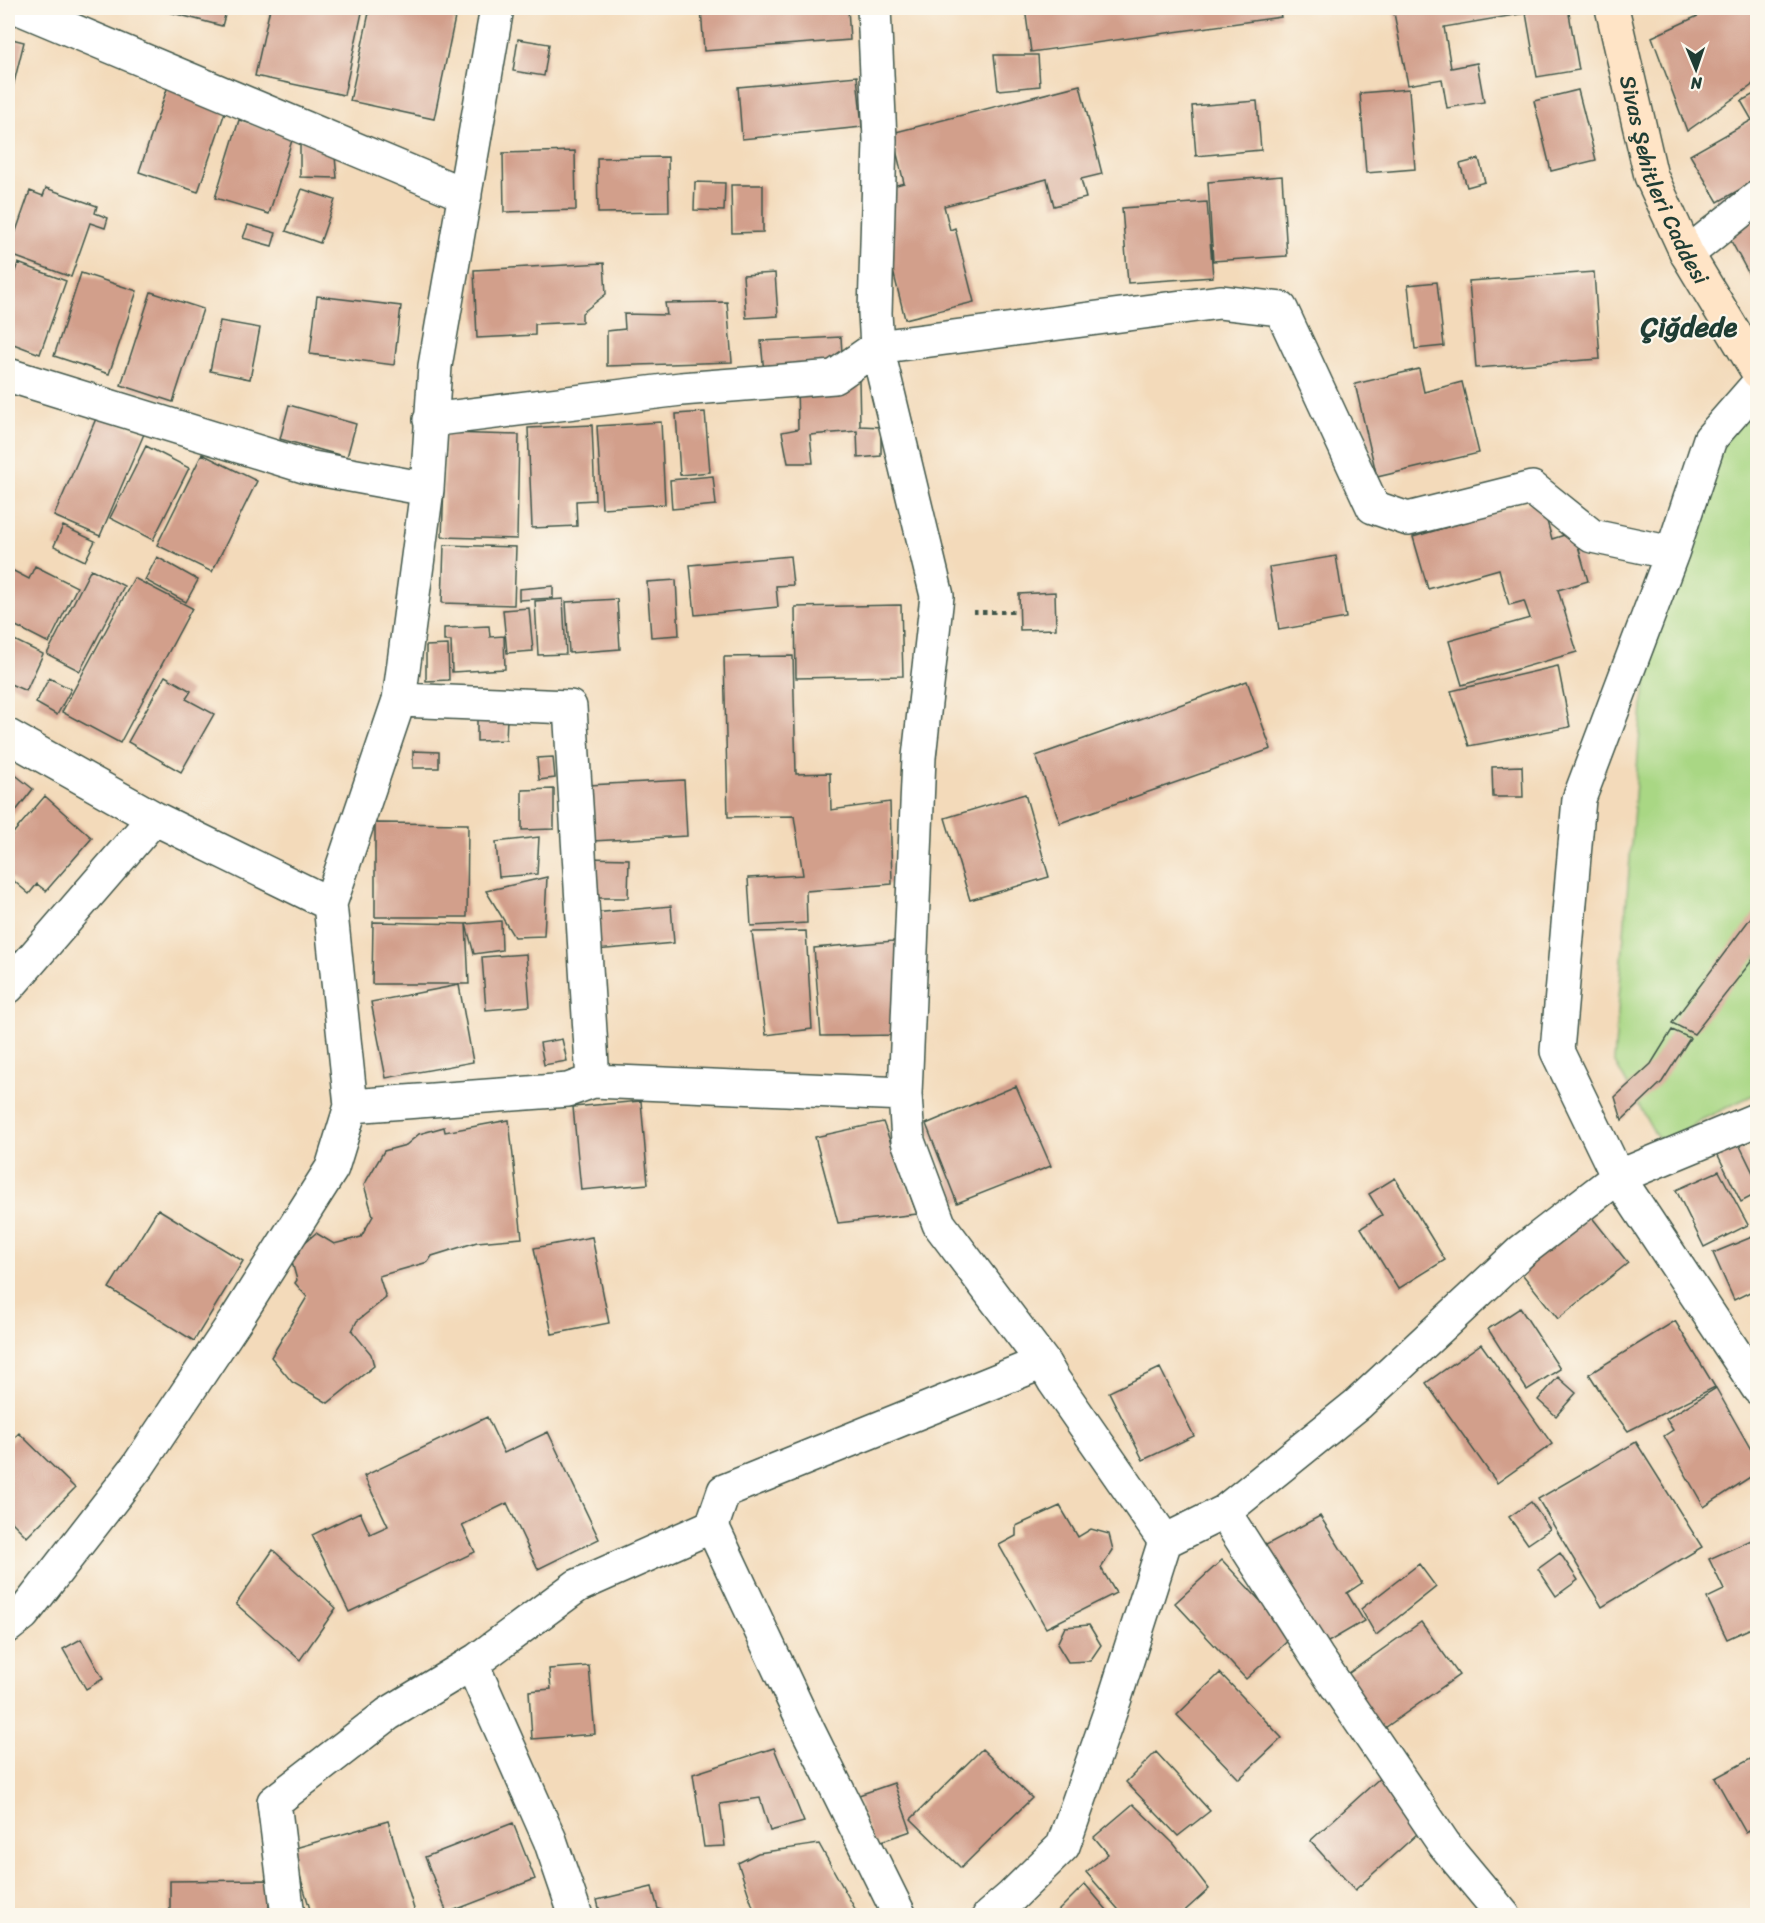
<svg xmlns="http://www.w3.org/2000/svg" width="1765" height="1923" font-family="Sriracha,sans-serif">
<rect width="100%" height="100%" fill="#fbf7ec"/>
<filter id="ink" filterUnits="userSpaceOnUse"><feTurbulence type="fractalNoise" baseFrequency=".0167" numOctaves="2"/><feDisplacementMap in="SourceGraphic" scale="12" xChannelSelector="R" yChannelSelector="G"/><feConvolveMatrix kernelMatrix="1 2 1 2 8 2 1 2 1" color-interpolation-filters="sRGB"/></filter>
<filter id="wash" filterUnits="userSpaceOnUse"><feTurbulence type="fractalNoise" baseFrequency=".008" numOctaves="4" result="noise"/><feDisplacementMap in="SourceGraphic" scale="24" xChannelSelector="R" yChannelSelector="G"/><feGaussianBlur stdDeviation="1.35" result="paint"/><feColorMatrix in="noise" values="0 0 0 0 0 0 0 0 0 0 0 0 0 0 0 0 0 1.4 0 .05"/><feComposite in="paint" operator="in"/></filter>
<g filter="url(#wash)">
<rect width="100%" height="100%" fill="#f3daba"/>
<path fill="#a9d784" stroke="#648a5c" stroke-width="1.5" d="M1733 412 1758 427 1757 1093 1699 1121 1663 1148 1614 1061 1642 706 1672 553Z"/>
<g id="blocks">
<path fill="#d29f8b" d="M154 8H227L222 26Z
M270 8H363L344 95 255 76Z
M370 8H457L434 119 350 101Z
M701 8H848L850 40 704 51Z
M1025 8H1279L1281 17 1031 52Z
M1393 8H1568L1579 70 1537 77 1526 13 1444 27 1451 68 1477 63 1484 102 1447 108 1442 79 1408 85Z
M1715 8H1754L1758 17V78L1751 86 1687 131 1652 37Z
M8 38 24 42 8 107Z
M518 39 549 44 544 76 513 71Z
M994 55H1038L1040 86 998 90Z
M857 76 862 127 742 139 738 87Z
M1080 85 1102 174 1081 179 1086 198 1054 206 1047 179 944 206 950 230 955 228 974 302 905 319 881 222 886 188 904 183 892 133Z
M168 86 227 106 198 192 139 172Z
M1409 89 1415 169 1366 173 1360 93Z
M1578 90 1596 160 1551 171 1534 101Z
M1758 92V179L1718 202 1690 155 1752 120 1741 101Z
M1257 101 1261 150 1196 156 1192 106Z
M239 120 293 137 269 214 215 198Z
M300 139 334 146 337 178 300 177Z
M575 151 576 210 504 212 503 153Z
M668 157 669 212 598 213 597 158Z
M1479 159 1485 182 1467 187 1460 164Z
M1282 176 1287 256 1213 261 1208 182Z
M695 182 725 183 724 211 694 210Z
M731 185H763V232L732 233Z
M46 188 97 206 95 213 108 218 105 228 90 223 71 277 8 254 30 191 43 196Z
M302 189 335 200 320 243 286 231Z
M1207 202 1213 277 1128 283 1122 208Z
M1758 211V291L1730 239Z
M248 225 276 233 272 246 243 238Z
M18 263 66 281 40 354 8 342V290Z
M604 263 606 294 582 313V322L535 324V335L477 338 474 270Z
M1594 272 1600 359 1476 368 1469 281Z
M81 273 137 291 109 374 54 356Z
M775 273 778 316 746 318 743 275Z
M1437 282 1444 346 1415 349 1408 285Z
M151 292 203 309 173 402 121 385Z
M317 296 401 306 394 365 310 354Z
M727 302 732 362 607 366V331L625 329 624 314 667 315 665 303Z
M220 321 260 328 250 379 210 371Z
M841 337 843 369 764 373 761 341Z
M1419 369 1424 392 1462 382 1479 453 1377 477 1355 384Z
M859 381 860 426 881 427V456L858 458 857 431 810 435 813 463H788L782 432 798 429 797 385Z
M289 405 356 424 347 457 280 439Z
M705 412 710 472 680 475 676 414Z
M98 414 144 434 100 536 54 516Z
M661 422 665 504 602 508 597 426Z
M592 425 595 500 576 501 577 526 532 528 528 428Z
M446 433 519 435 517 539 442 537Z
M146 446 189 468 153 540 110 518Z
M202 454 257 481 212 572 157 545Z
M713 476 716 505 672 509 670 480Z
M1541 500 1552 539 1574 532 1588 581 1558 590 1577 652 1462 685 1449 641 1530 618 1524 601 1509 605 1499 569 1428 589 1413 537Z
M63 526 95 541 85 561 54 546Z
M444 545 516 547 514 605 442 603Z
M790 556 793 585 776 586 778 607 695 615 690 565Z
M1336 556 1346 618 1279 630 1269 567Z
M157 557 198 580 186 602 145 580Z
M35 566 77 587 49 643 8 622V568L29 579Z
M91 569 124 586 80 671 47 654Z
M134 578 192 608 120 743 62 712Z
M676 580 679 635 651 637 647 582Z
M553 586V598L519 600V589Z
M1055 592 1056 629 1020 630 1019 594Z
M563 599 566 654 538 655 535 601Z
M617 599 620 649 569 653 566 602Z
M901 605 903 676 796 678 795 607Z
M529 608 533 651 507 653 503 610Z
M489 626 490 637 504 636 505 669 452 672 451 641H444V628Z
M8 637 43 654 26 691 8 683Z
M448 645 449 680 426 681V646Z
M793 656 796 774 830 773 831 810 890 802 892 884 806 891 807 923 751 926 748 878 803 875 794 816 728 817 724 657Z
M1558 666 1570 727 1469 746 1451 691Z
M165 676 191 691 186 699 214 714 181 772 128 742Z
M49 678 71 689 57 715 36 703Z
M1247 681 1271 749 1060 823 1036 756Z
M477 718H507L506 740 477 741Z
M413 751 439 752V768H413Z
M553 757 555 778 539 780 537 758Z
M1522 766 1523 797H1493L1492 767Z
M8 769 33 789 8 821Z
M684 780 687 836 592 841 589 785Z
M554 789V829L522 830V790Z
M1025 794 1049 877 970 900 945 818Z
M45 796 92 838 46 891 37 884 29 894 8 876V839Z
M375 823 468 824 467 917H375Z
M539 837 537 874 499 877 496 842Z
M586 858 629 859 628 898H586Z
M547 877 544 936 514 937 486 891Z
M671 906 674 943 596 950 593 913Z
M1758 908V953L1694 1034 1672 1023Z
M501 921 502 950 474 954 466 924Z
M373 922 466 924 469 984H372Z
M806 931 812 1029 766 1035 752 932Z
M905 940 900 1035 821 1036 814 948Z
M526 954 530 1006 486 1010 482 957Z
M459 985 473 1062 386 1078 371 1002Z
M1672 1030 1690 1038 1662 1082 1622 1120 1615 1097 1651 1064Z
M562 1039 567 1061 544 1065 540 1043Z
M1016 1086 1051 1166 957 1203 926 1124Z
M641 1101 648 1184 581 1190 573 1107Z
M509 1120 522 1238 477 1242 432 1256 428 1262 379 1276 386 1298 357 1321 352 1331 371 1354 374 1366 328 1403 292 1382 271 1357 307 1297 295 1283 297 1280 290 1255 316 1233 334 1244 361 1237 373 1216 364 1185 384 1151 406 1145 419 1134 444 1127 445 1132Z
M883 1122 917 1214 838 1223 815 1137Z
M1735 1136 1758 1183V1193L1741 1202 1714 1147Z
M1719 1171 1748 1225 1704 1247 1676 1190Z
M1395 1178 1445 1260 1398 1289 1361 1228 1382 1215 1369 1194Z
M158 1209 243 1261 194 1341 109 1288Z
M1590 1215 1628 1263 1558 1319 1519 1270Z
M592 1237 609 1323 552 1334 534 1248Z
M1752 1237 1758 1249V1288L1734 1300 1713 1253Z
M1520 1308 1560 1369 1527 1390 1488 1329Z
M1675 1321 1715 1387 1628 1431 1612 1410 1589 1374Z
M1481 1344 1552 1444 1497 1483 1426 1383Z
M1160 1368 1194 1436 1143 1460 1109 1392Z
M1558 1377 1576 1393 1556 1416 1538 1400Z
M1716 1388 1758 1462V1472L1704 1507 1664 1436 1673 1430 1666 1419Z
M487 1417 504 1453 548 1432 599 1539 538 1569 507 1503 462 1525 475 1552 349 1612 312 1535 360 1512 370 1534 388 1526 364 1476Z
M19 1433 75 1488 27 1537 8 1518V1444Z
M1636 1442 1702 1547 1602 1607 1538 1499Z
M1531 1502 1550 1529 1528 1544 1509 1517Z
M1060 1506 1078 1537 1091 1529 1109 1534 1113 1550 1101 1568 1116 1593 1046 1628 999 1545 1016 1536V1526Z
M1320 1516 1362 1583 1347 1593 1364 1621 1323 1645 1255 1551Z
M1756 1538 1758 1625 1727 1639 1707 1598 1724 1590 1709 1559Z
M273 1550 336 1608 300 1660 236 1604Z
M1560 1553 1578 1580 1556 1596 1538 1569Z
M1222 1560 1293 1636 1246 1679 1175 1603Z
M1419 1564 1436 1587 1376 1635 1361 1609Z
M1421 1622 1459 1675 1382 1730 1345 1676Z
M1089 1625 1101 1645 1090 1661 1068 1662 1057 1644 1065 1627Z
M81 1639 103 1679 86 1689 63 1649Z
M589 1666 595 1734 532 1739 529 1691 551 1689 549 1669Z
M1220 1673 1282 1738 1239 1779 1177 1715Z
M774 1748 804 1822 770 1831 760 1798 720 1804 725 1846 704 1847 693 1774Z
M982 1749 1032 1798 961 1868 911 1819Z
M1156 1752 1210 1811 1178 1836 1126 1782Z
M1758 1755V1826L1746 1833 1715 1778Z
M1382 1776 1427 1825 1355 1890 1310 1841Z
M894 1783 911 1831 873 1844 856 1796Z
M1133 1804 1174 1844 1209 1889 1179 1916H1124L1086 1872 1108 1854 1094 1837Z
M388 1821 416 1916H312L292 1849Z
M513 1823 535 1879 447 1913 425 1857Z
M819 1844 859 1916H756L738 1863 758 1853Z
M269 1880V1916H170V1881Z
M1085 1884 1112 1916H1053Z
M652 1887 658 1909 682 1916H601L597 1900Z"/>
</g>
</g>
<g filter="url(#ink)">
<use href="#blocks" fill-opacity="0" stroke="#3f5548" stroke-width="1.5"/>
<g fill="none" stroke-linecap="round" stroke-linejoin="round">
<defs>
<path id="street" d="M19 8 465 195
M874 8 880 140 875 313 877 347 937 596 919 757 905 1094 908 1141 939 1224 1043 1362 1054 1381 1165 1541
M1687 254 1758 197
M8 375 307 467 427 489
M1758 384 1710 439 1672 553 1579 799 1557 1051 1618 1177 1758 1388
M430 420 681 389 834 377 877 347 1220 302 1281 309 1373 507 1408 519 1532 488 1592 536 1672 553
M399 700 570 707 593 1081
M8 736 154 818 330 904
M8 987 154 818
M351 1106 568 1090 593 1081 905 1094
M1224 1512 1317 1657 1444 1844 1504 1916
M712 1526 724 1491 1043 1362
M8 1626 23 1614 138 1466 237 1318 332 1168 351 1106 330 904 399 700 427 489 435 366 497 8
M472 1664 550 1840 576 1916
M288 1916 274 1802 388 1714 477 1660 577 1586 712 1526 802 1718 900 1916
M989 1916 1011 1897 1063 1846 1115 1698 1165 1541 1224 1512 1358 1404 1522 1251 1618 1177 1758 1119"/>
<g id="secondary">
<path id="s1" d="M1612 8 1651 176 1687 254 1758 372"/>
</g>
</defs>
<use href="#street" stroke="#3f5548" stroke-width="36"/>
<use href="#secondary" stroke="#3f5548" stroke-width="36"/>
<path stroke="#3f5548" stroke-width="4" stroke-dasharray="4.5 4.5" stroke-linecap="butt" d="M973 612H1018"/>
<use href="#street" stroke="#fff" stroke-width="33"/>
<use href="#secondary" stroke="#ffe4c6" stroke-width="33"/>
</g>
</g>
<g text-anchor="middle" stroke-width="4.5" stroke-linejoin="round" paint-order="stroke">
<g font-size="22" fill="#1f3d34" stroke="#fbf7ec">
<text dy="8" stroke="none"><textPath href="#s1" startOffset="180">Sivas Şehitleri Caddesi</textPath></text>
</g>
<g font-size="28" font-weight="bold" fill="#1f3d34" stroke="#fbf7ec">
<text x="1689" y="336">Çiğdede</text>
</g>
</g>
<rect width="1765" height="1923" fill="none" stroke="#fbf7ec" stroke-width="30"/>
<g transform="translate(1696 69) rotate(178)" stroke="#fbf7ec" stroke-width="4.5" paint-order="stroke">
<path d="M0-4.5L10 22L0 15L-10 22Z" fill="#1f3d34"/>
<text y="-9" font-size="16" font-weight="bold" text-anchor="middle" fill="#1f3d34">N</text>
</g>
</svg>
